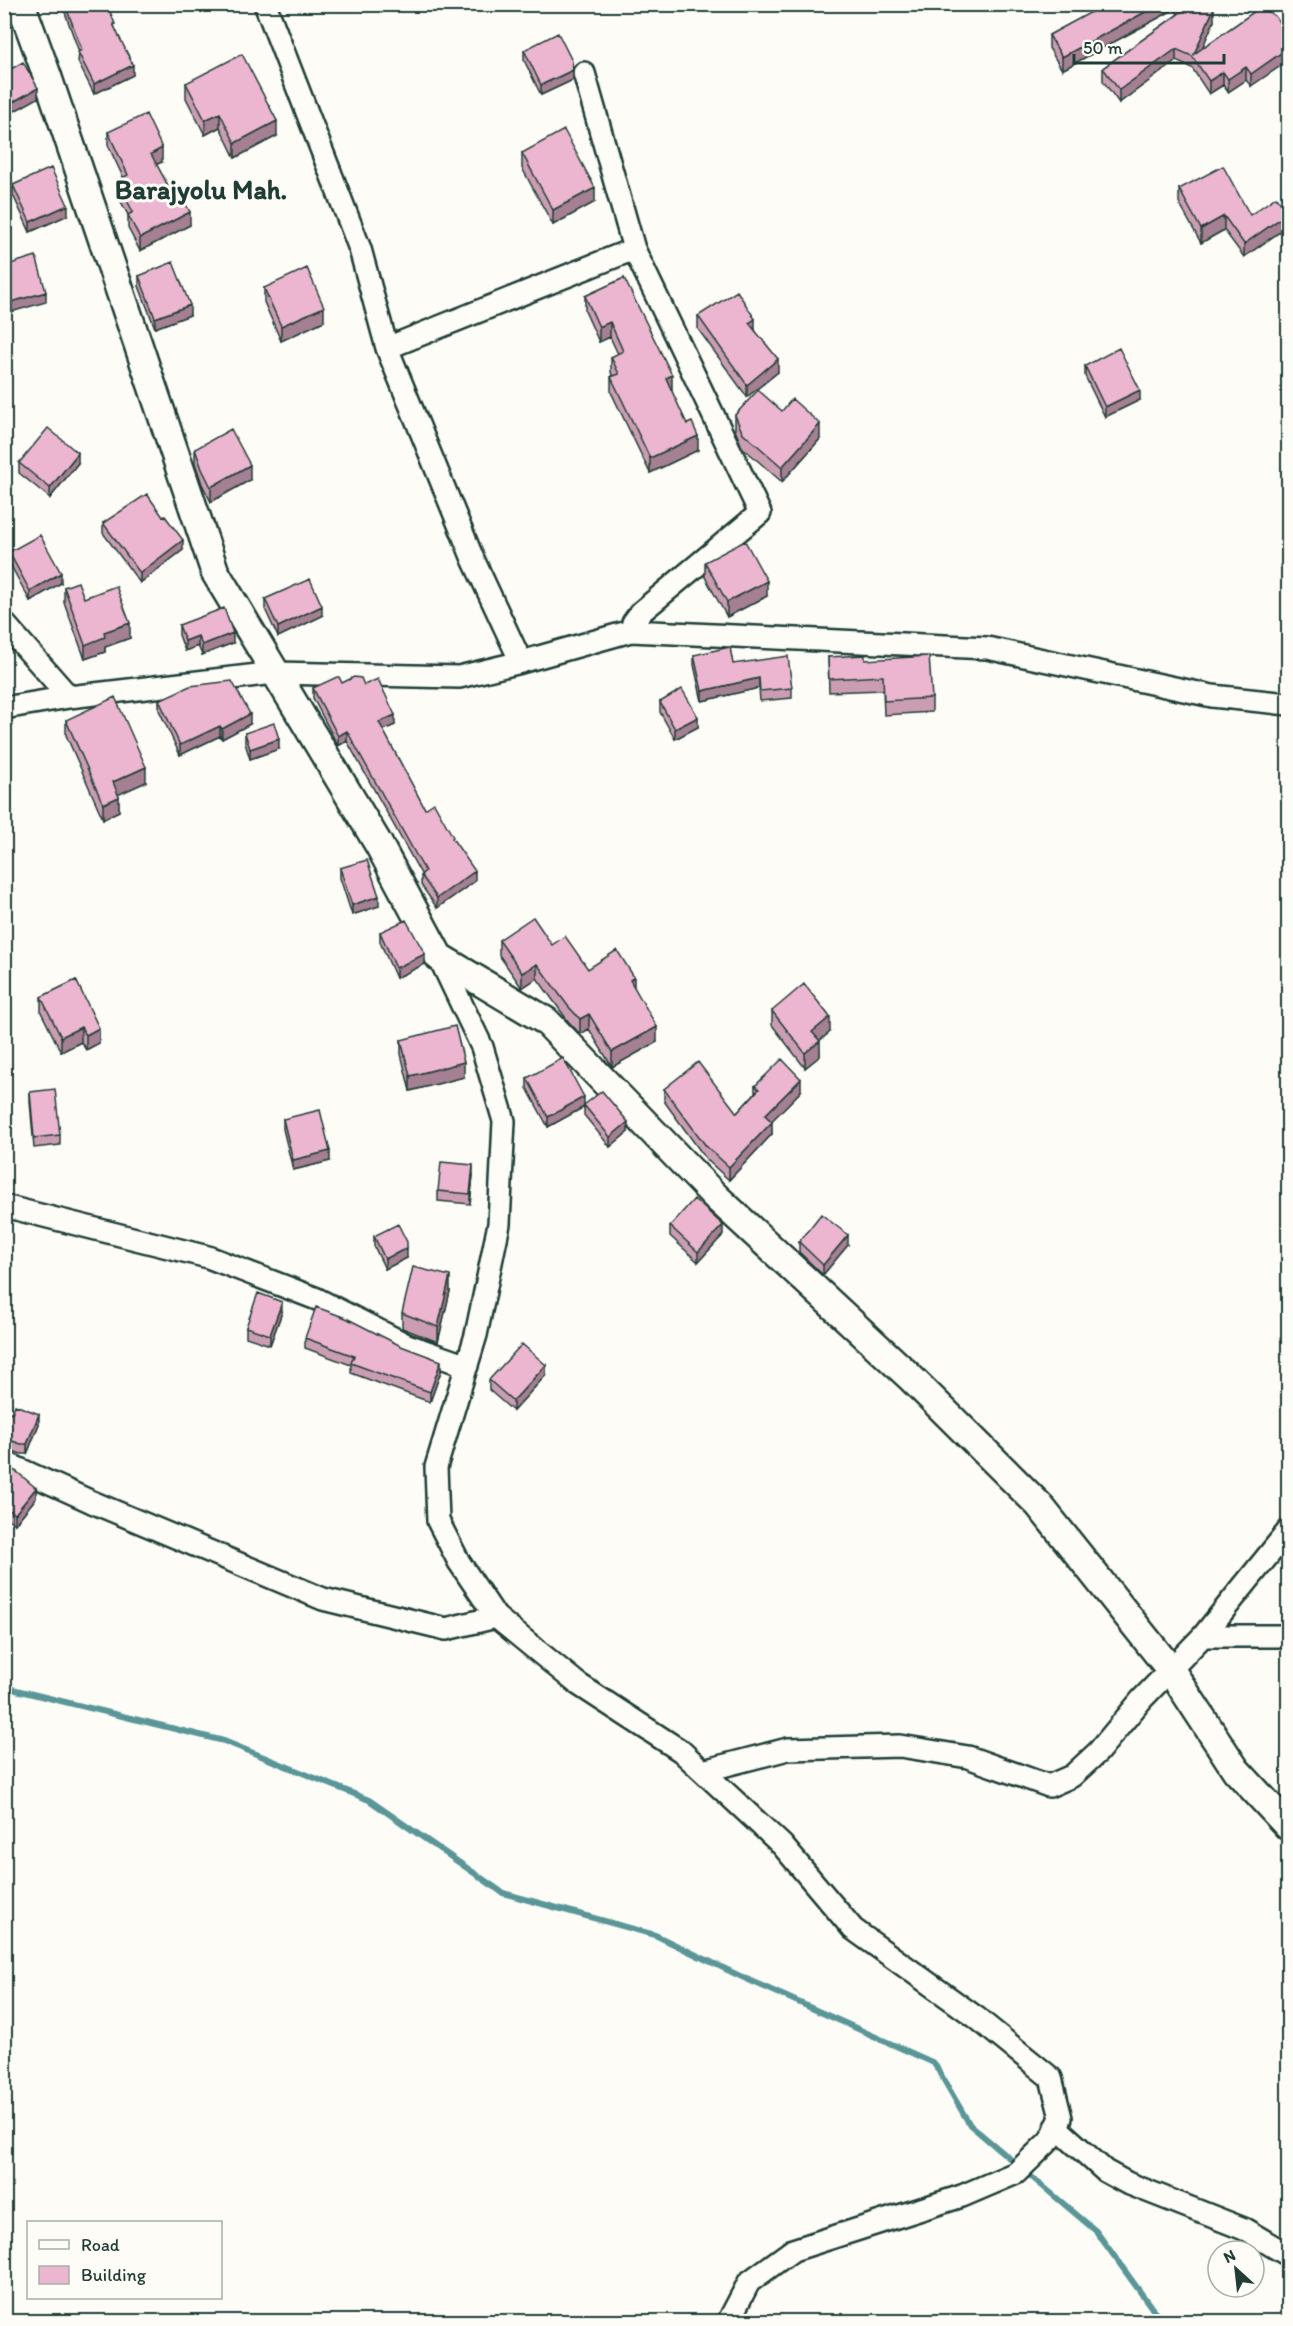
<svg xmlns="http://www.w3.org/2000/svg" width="1293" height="2326" font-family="Itim,sans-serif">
<rect width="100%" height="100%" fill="#fdfcf7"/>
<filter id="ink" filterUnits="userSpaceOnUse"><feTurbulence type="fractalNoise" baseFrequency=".0167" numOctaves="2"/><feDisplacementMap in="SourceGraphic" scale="12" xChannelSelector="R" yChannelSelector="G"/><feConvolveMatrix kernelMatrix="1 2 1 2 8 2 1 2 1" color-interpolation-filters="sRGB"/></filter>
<g filter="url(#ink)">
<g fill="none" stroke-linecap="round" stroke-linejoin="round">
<path stroke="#5a9698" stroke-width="6" d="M4 1687 224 1741 369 1800 503 1893 655 1935 742 1977 934 2063 970 2125 1096 2231 1162 2322"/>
<defs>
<path id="minor" d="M265 4 360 249 387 348 473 559 521 662
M584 73 634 249 760 513 641 612 633 623 631 631
M387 348 634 249
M4 623 69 697
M4 708 69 697 275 673 459 677 521 662 631 631 987 648 1212 696 1288 704
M439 957 482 1047 504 1121 499 1224 476 1335 436 1467 438 1521 459 1562 496 1617 578 1684 681 1751 782 1845 853 1929 977 2018 1051 2078 1061 2118 1050 2140 1016 2173 962 2196 793 2250 749 2282 728 2322
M4 1206 208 1257 317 1299 407 1345 467 1366
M4 1462 92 1502 323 1599 446 1629 496 1617
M1203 1636H1288
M703 1771 788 1749 900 1746 968 1757 1049 1786 1072 1776 1098 1752 1142 1699 1203 1636 1288 1531
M1056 2127 1105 2171 1127 2183 1244 2229 1288 2255"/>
<path id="tertiary" d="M21 4 48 78 215 572 379 845 439 957 546 1021 717 1198 909 1376 1039 1505 1170 1669 1236 1770 1288 1826
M1266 4 1288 18"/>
</defs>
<use href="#minor" stroke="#1f3d34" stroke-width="26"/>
<use href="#tertiary" stroke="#1f3d34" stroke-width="32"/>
<use href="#minor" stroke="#fdfcf7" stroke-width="21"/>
<use href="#tertiary" stroke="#fdfcf7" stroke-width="27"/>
</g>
<path fill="#cb9db3" stroke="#1f3d34" stroke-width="1.5" d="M62 4H107L115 28 133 75 94 94 78 62 79 52Z
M1098 4H1206L1214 21 1202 48 1261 7 1251 86 1246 80 1228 92 1223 85 1209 94 1192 68 1176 61 1119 103 1103 81V68L1178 14 1175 9 1062 70 1049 48V35L1100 8Z
M524 50 573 80 541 95 524 60Z
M186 83 277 136 235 158 220 127 205 135 186 98Z
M108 132 162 162 156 164 190 225 140 251 128 228V215L117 194V181L123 177 108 145Z
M522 153 595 202 553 225 522 168Z
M13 185 68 215 30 232 13 195Z
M1179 189 1250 215 1288 226 1244 257 1224 230 1201 243 1179 203Z
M139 276 190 315 155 328 139 286Z
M624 278 672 390H671L698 450 650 473 611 392V377H613L611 372V357L618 354 610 337 599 342 585 311V296Z
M264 288 324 321 281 341 264 302Z
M698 316 755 330 778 372 747 397 698 329Z
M1085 366 1140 400 1105 417 1085 376Z
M782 411 820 439 782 482 742 447 735 430V415Z
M195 449 250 480 211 502 202 484 195 463Z
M19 463H78L50 498 19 473Z
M103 523 183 550 140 583 103 533Z
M9 552 61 583 30 601 9 562Z
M705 562 767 596 727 617 705 577Z
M64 587 84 598 130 638 105 647V652L85 659 64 602Z
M265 599 322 616 278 637 265 609Z
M179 625 233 643 202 655 198 646 185 651 179 635Z
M694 655 733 664 792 688V698L760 701 759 688 702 701 694 665Z
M828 657 865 660 932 698V712L884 715 883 690 829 692Z
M342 683 364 685 395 725 383 730 425 809 453 840 475 881 437 908 421 885V874L347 741 338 746 313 698V688Z
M159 700 250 724 222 739 220 736 180 755 159 710Z
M660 702 698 727 675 739 660 712Z
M66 720 146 782 118 794 119 811 103 819 66 735Z
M245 733 279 749 250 759 245 743Z
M340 868 379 906 352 915 340 878Z
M380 932 425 964 396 978 380 942Z
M499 940 552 945 588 969 634 987 657 1042 612 1067 589 1029 580 1034 568 1021 537 978 522 988 499 955Z
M76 980 99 1043 86 1050 81 1042 61 1052 41 1012V997Z
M772 1011 830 1032 819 1041 820 1056 805 1068 772 1025Z
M401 1040 464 1077 410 1091 401 1054Z
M527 1078 584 1105 628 1132 610 1147 584 1115V1107L548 1127 527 1088Z
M755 1086 801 1091 771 1121 772 1134 729 1180 706 1159 664 1101V1089L737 1113 755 1093Z
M30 1092 60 1135V1145L34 1148 30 1102Z
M283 1119 330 1161 293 1170 283 1129Z
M473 1175 470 1204 438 1201V1191Z
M670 1226 723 1235 698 1262 670 1236Z
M374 1236 407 1258 385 1269 374 1246Z
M799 1242 848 1245 823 1275 799 1252Z
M450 1291 438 1342 402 1328V1313Z
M282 1312 270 1345 246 1337V1327Z
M305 1338 441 1371 430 1402 351 1373V1365L305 1348Z
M546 1375 513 1411 489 1390V1380Z
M4 1410 39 1424 27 1454H21L4 1448Z
M4 1466 36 1498 15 1524 4 1516Z"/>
<path fill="#a57f92" stroke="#1f3d34" stroke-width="1.5" d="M1160 4H1175V9L1062 70V57Z
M1214 8V21L1196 62 1194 54Z
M6 25V35L4 36V26Z
M1288 48V61L1251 86V74Z
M1176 49V61L1119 103V90Z
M133 65V75L94 94V84Z
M1246 67V80L1228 92V79Z
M573 70V80L541 95V85Z
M1223 72V85L1209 94V81Z
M38 88V98L4 117V107Z
M220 113V127L205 135V120Z
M277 121V136L235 158V143Z
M162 148V162L151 167V154Z
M595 188V202L553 225V210Z
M68 205V215L30 232V222Z
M190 212V225L140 251V238Z
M1288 213V226L1244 257V244Z
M1224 216V230L1201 243V229Z
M46 292V302L4 314V304Z
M190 305V315L155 328V318Z
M324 307V321L281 341V326Z
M755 319V331L749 323Z
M610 322V337L599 342V327Z
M778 359V372L747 397V385Z
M672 375V390L666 393V378Z
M1140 390V400L1105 417V407Z
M820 424V439L782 482V467Z
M698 436V450L650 473V458Z
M78 453V463L50 498V488Z
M250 465V480L211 502V487Z
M183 540V550L140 583V573Z
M61 573V583L30 601V591Z
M767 581V596L727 617V602Z
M322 606V616L278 637V627Z
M130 623V638L105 647V652L85 659V645L104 632Z
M233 633V643L202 655V645Z
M198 636V646L185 651V641Z
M759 678V688L702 701V691Z
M250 714V724L222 739V729Z
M395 715V725L379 732V722Z
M698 717V727L675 739V729Z
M220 726V736L180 755V745Z
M347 731V741L338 746V736Z
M279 739V749L250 759V749Z
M146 767V782L113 797V782Z
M119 797V811L103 819V804Z
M475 871V881L437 908V898Z
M379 896V906L352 915V905Z
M425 954V964L396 978V968Z
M537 964V978L522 988V973Z
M634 977V992L630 980Z
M589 1014V1029L580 1034V1019Z
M830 1017V1032L812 1047V1032Z
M81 1027V1042L61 1052V1037Z
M657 1027V1042L612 1067V1052Z
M99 1028V1043L86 1050V1035Z
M820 1041V1056L805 1068V1053Z
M464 1062V1077L410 1091V1076Z
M801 1079V1091L765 1128V1115Z
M584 1097V1107L548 1127V1117Z
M628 1122V1132L610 1147V1137Z
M772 1122V1134L729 1180V1167Z
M330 1151V1161L293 1170V1160Z
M473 1165V1175L470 1204V1194Z
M723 1225V1235L698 1262V1252Z
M848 1235V1245L823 1275V1265Z
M407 1248V1258L385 1269V1259Z
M450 1276V1291L438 1342V1327Z
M282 1302V1312L270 1345V1335Z
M441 1361V1371L430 1402V1392Z
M546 1365V1375L513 1411V1401Z
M39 1414V1424L27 1454V1444Z
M36 1488V1498L15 1524V1514Z"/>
<path fill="#ecb6d0" stroke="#1f3d34" stroke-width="1.5" d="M65 4H107L115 24H113L133 65 94 84 78 52 82 50Z
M1106 4H1160L1062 57 1049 35Z
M1180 4H1206L1214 8 1194 54 1261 7 1275 16 1288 35V48L1251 74 1246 67 1228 79 1223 72 1209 81 1192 56 1176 49 1119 90 1103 68 1184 10Z
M558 33 572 61 573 70 541 85 524 50Z
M242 54 277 121 235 143 220 113 205 120 186 83Z
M23 62 38 88 4 107V73Z
M146 114 162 148 151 154 171 191 177 188 190 212 140 238 128 215 133 212 117 181 128 175 108 132Z
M564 130 595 188 553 210 522 153Z
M1223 166 1250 215 1276 197 1288 213 1244 244 1224 216 1201 229 1179 189Z
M51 168 68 205 30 222 13 185Z
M36 256 46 292 4 304V266Z
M173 262 190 305 155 318 139 276Z
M307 268 324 307 281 326 264 288Z
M624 278 672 375 666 378 687 424 692 422 698 436 650 458 611 377 619 374 611 357 623 351 610 322 599 327 585 296Z
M737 291 755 319 749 323 778 359 747 385 698 316Z
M1119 348 1140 390 1105 407 1085 366Z
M758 390 782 411 792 399 820 424 782 467 742 432 735 415Z
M48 428 78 453 50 488 19 463Z
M231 429 250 465 211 487 202 469 195 449Z
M147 494 163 517 165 516 183 540 140 573 103 523Z
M40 535 61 573 30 591 9 552Z
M745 541 767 581 727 602 705 562Z
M310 579 322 606 278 627 265 599Z
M78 582 84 598 116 586 130 623 104 632 105 637 85 645 64 587Z
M224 608 233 633 202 645 198 636 185 641 179 625Z
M730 647 733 664 788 656 792 688 760 691 759 678 702 691 694 655Z
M865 655V660L929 656 932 698 884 701 883 676 829 679 828 657Z
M337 677H339L342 683 354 677 361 678 364 685 378 679 395 715 379 722 425 809 434 803 453 837 452 838 475 871 437 898 421 875 425 871 347 731 338 736 313 688Z
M232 681 250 714 222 729 220 726 180 745 159 700 190 686Z
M682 689 698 717 675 729 660 702Z
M115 697 146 767 113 782 119 797 103 804 66 720Z
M274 723 279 739 250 749 245 733Z
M367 860 379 896 352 905 340 868Z
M533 917 552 945 565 936 588 969 617 950 634 977 630 980 657 1027 612 1052 589 1014 580 1019 568 1006 537 964 522 973 499 940Z
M406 920 425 954 396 968 380 932Z
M76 980 99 1028 86 1035 81 1027 61 1037 41 997Z
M804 984 830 1017 812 1032 820 1041 805 1053 772 1011Z
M455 1026 464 1062 410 1076 401 1040Z
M563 1058 584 1097 548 1117 527 1078Z
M782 1059 801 1079 765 1115 772 1122 729 1167 706 1146 664 1089 698 1062 737 1113 759 1089 755 1086Z
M55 1089 60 1135 34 1138 30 1092Z
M602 1091 628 1122 610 1137 584 1105Z
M320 1110 330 1151 293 1160 283 1119Z
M441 1162 473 1165 470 1194 438 1191Z
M694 1199 723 1225 698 1252 670 1226Z
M821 1214 848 1235 823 1265 799 1242Z
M398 1224 407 1242V1248L385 1259 374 1236Z
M413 1267 450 1276 438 1327 402 1313Z
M258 1293 282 1302 270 1335 246 1327Z
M316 1307 346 1318 401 1346 441 1361 430 1392 351 1363 354 1356 305 1338Z
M522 1344 546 1365 513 1401 489 1380Z
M15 1405 39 1414 27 1444H21L4 1438V1410L12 1413Z
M4 1466 17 1472 36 1488 15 1514 4 1506Z"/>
</g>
<g text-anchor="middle" stroke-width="6" stroke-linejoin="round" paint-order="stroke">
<g font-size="27" font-weight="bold" fill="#1f3d34" stroke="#fdfcf7">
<text x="201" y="199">Barajyolu Mah.</text>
</g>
</g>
<rect width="1293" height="2326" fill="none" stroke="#fdfcf7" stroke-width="24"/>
<rect x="12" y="12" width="1269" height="2302" fill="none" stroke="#1f3d34" stroke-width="2" filter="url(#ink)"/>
<rect x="27" y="2221" width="195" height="78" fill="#fdfcf7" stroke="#a4b0a9" stroke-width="1.5"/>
<rect x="39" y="2240" width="30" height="9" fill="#fdfcf7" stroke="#a4b0a9" stroke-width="1.5"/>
<text x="81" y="2251" font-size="18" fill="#1f3d34">Road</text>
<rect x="39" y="2266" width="30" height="18" fill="#ecb6d0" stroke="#a4b0a9" stroke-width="1.5"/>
<text x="81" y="2281" font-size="18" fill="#1f3d34">Building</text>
<g transform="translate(1236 2269) rotate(333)"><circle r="28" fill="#fdfcf7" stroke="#a4b0a9" stroke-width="1.5"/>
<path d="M0-4.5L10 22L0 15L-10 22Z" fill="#1f3d34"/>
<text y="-9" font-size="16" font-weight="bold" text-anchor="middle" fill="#1f3d34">N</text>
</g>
<path d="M1074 54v9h150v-9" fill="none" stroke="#1f3d34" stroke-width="3"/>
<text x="1083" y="54" font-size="18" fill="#1f3d34" stroke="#fdfcf7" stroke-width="4.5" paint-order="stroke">50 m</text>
</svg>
